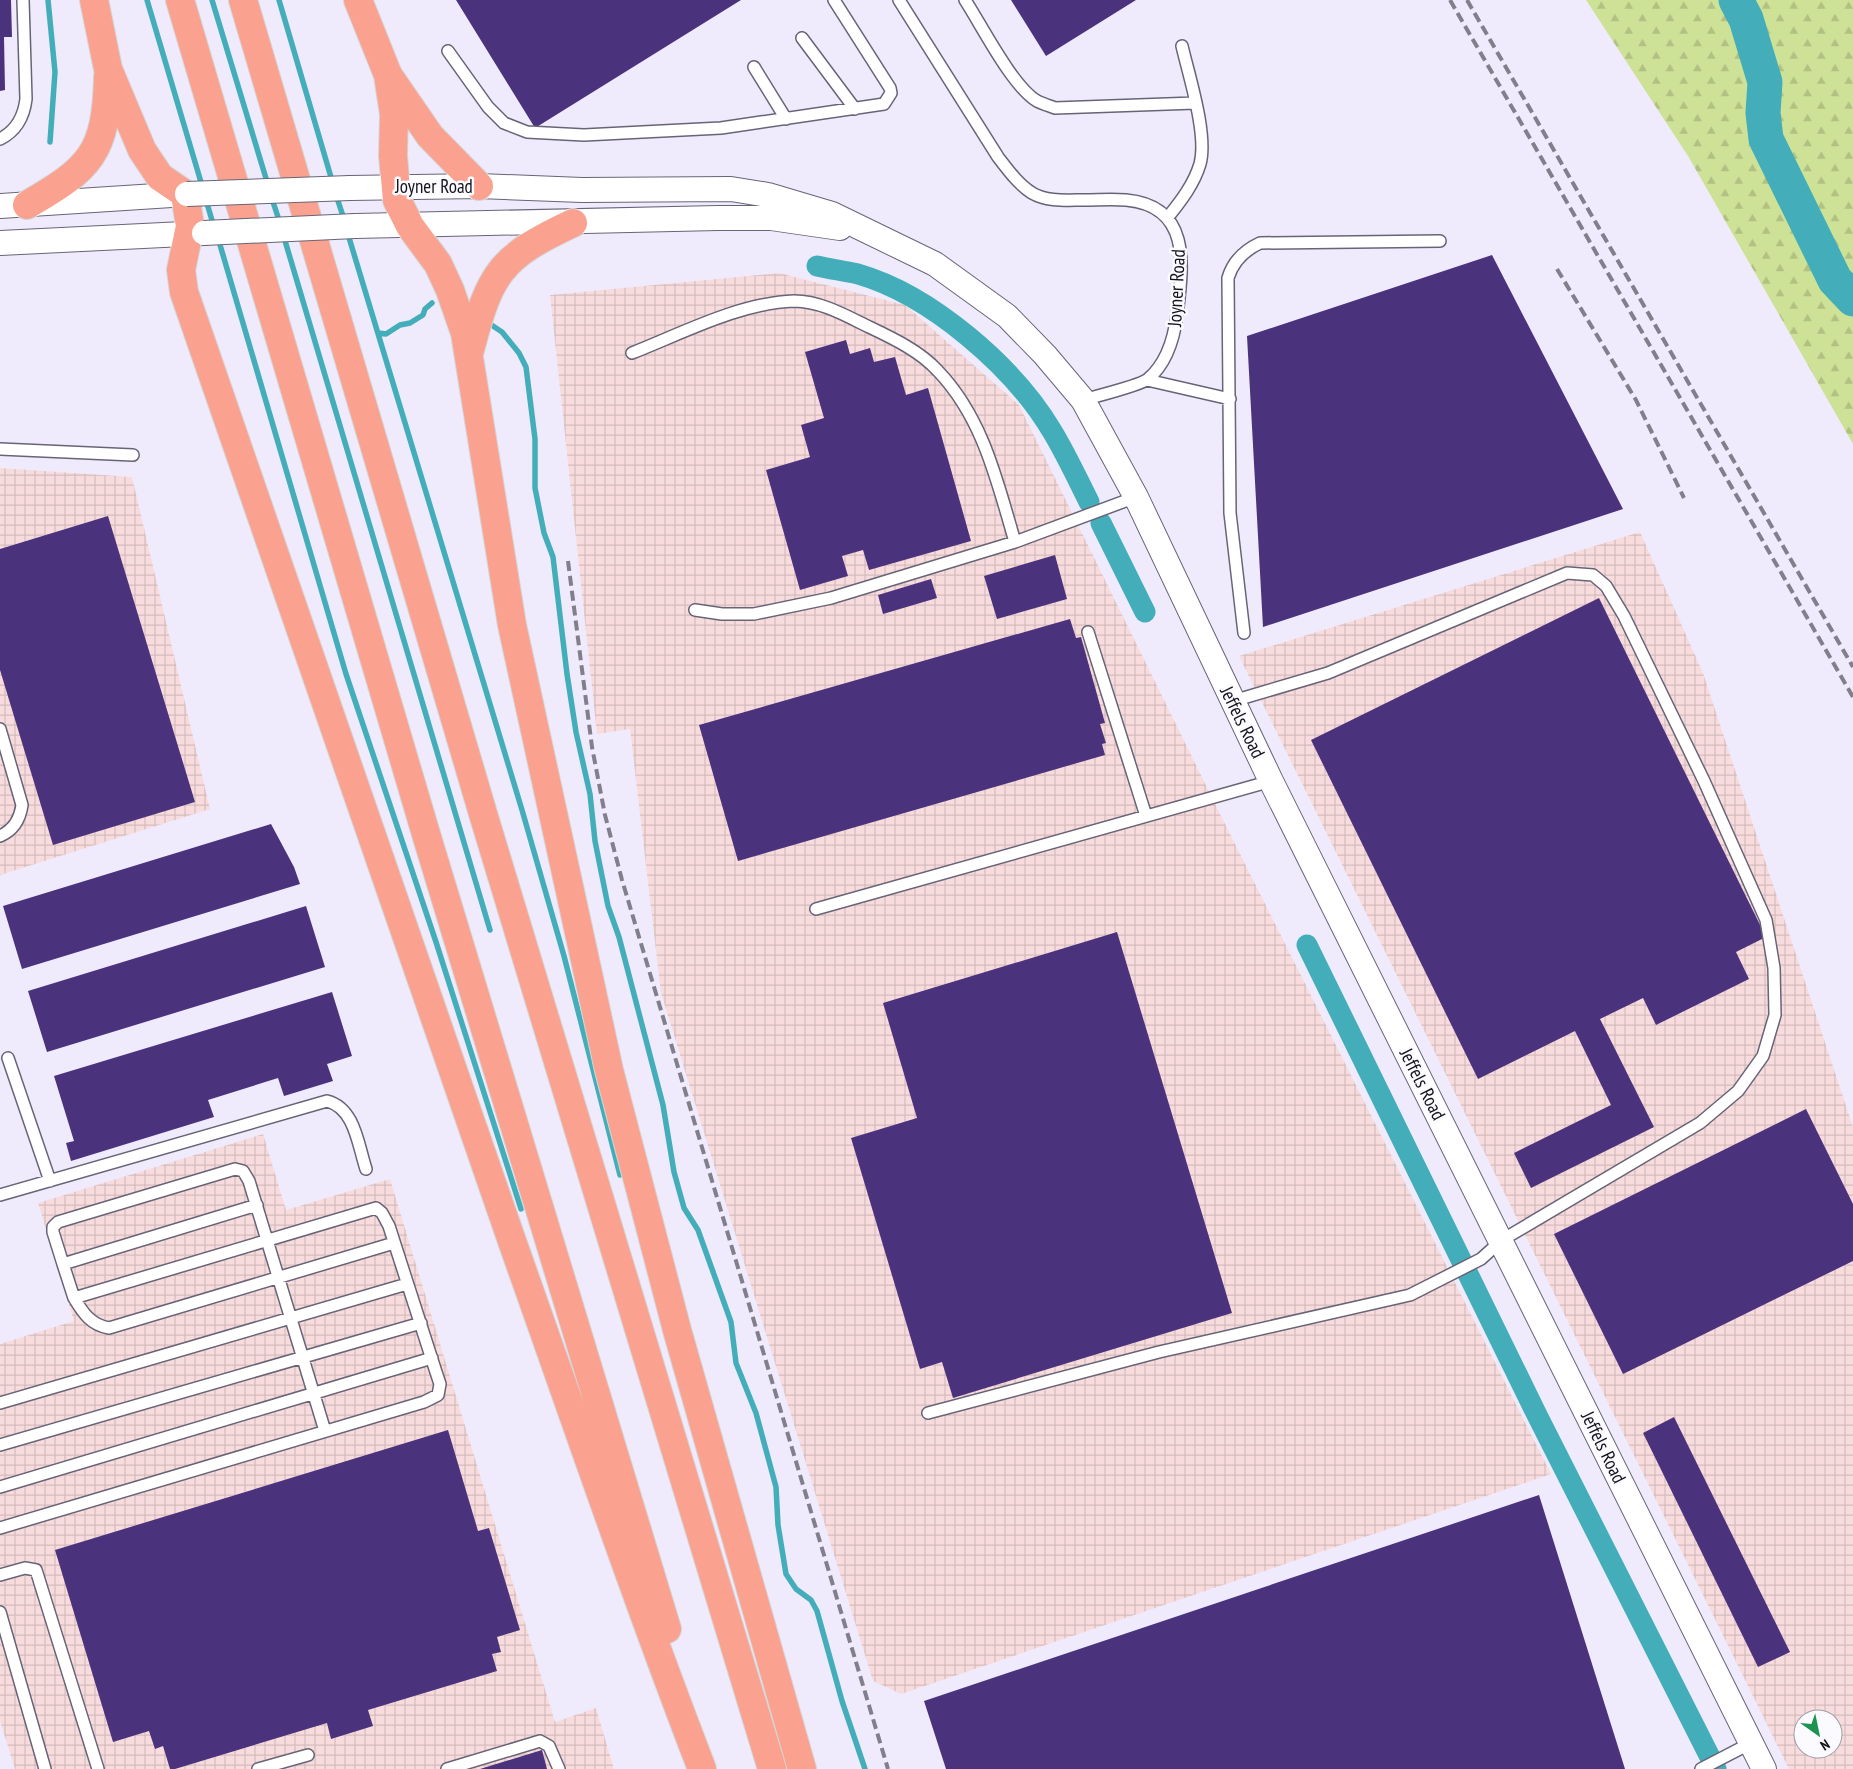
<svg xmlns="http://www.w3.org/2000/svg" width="1853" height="1769" font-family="'PT Sans Narrow',sans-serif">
<defs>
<pattern id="industrial-grid" width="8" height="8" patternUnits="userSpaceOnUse" patternTransform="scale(1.25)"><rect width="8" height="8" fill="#f8dcdd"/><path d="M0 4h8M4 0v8" fill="none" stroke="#d4bcbd"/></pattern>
<pattern id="forest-firs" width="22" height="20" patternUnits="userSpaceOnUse" patternTransform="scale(1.25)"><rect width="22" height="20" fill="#cee297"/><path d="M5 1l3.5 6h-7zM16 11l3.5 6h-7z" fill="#b0c182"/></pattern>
</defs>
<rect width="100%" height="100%" fill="#efebfd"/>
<path fill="url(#industrial-grid)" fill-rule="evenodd" d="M779 273 905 305 1019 405 1223 820 1551 1474 901 1694 873 1681 661 993 630 729 597 734 550 295Z
M0 468 132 477 210 809 0 875Z
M1640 532 1703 673 1853 1127V1769H1789L1239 656ZM1803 1719H1833V1749H1803Z
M263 1134 286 1210 390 1179 555 1722 596 1708 614 1769H15L0 1721V1344L74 1321 38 1203Z"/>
<path fill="url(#forest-firs)" d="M1586 0H1853V444L1688 156Z"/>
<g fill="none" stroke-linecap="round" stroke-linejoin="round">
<path stroke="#43aeb9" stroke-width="5.5" d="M48 0 55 72 50 142
M147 0 203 189
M212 0 268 185
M279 0 333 184
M336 195 345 222
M271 196 280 223
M206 200 214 227
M347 231 522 810 564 956 620 1175
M283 234 490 930
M218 238 346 674 436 942 521 1209
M490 324 502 332 519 353 526 367 535 439V488L544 533 553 557 567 674 576 732 590 794 595 841 608 906 619 937 663 1105 674 1172 684 1208 698 1230 731 1322 736 1363 756 1413 776 1487 778 1525 786 1574 796 1589 811 1600 817 1611 842 1701 865 1769
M378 333 386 334 400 325 410 323 423 315 425 309 432 303"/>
<path stroke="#43aeb9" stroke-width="21" d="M817 266C830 269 845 271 858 274 931 295 1014 367 1052 431 1066 454 1077 478 1089 502
M1101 523 1145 612
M1307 945 1537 1415 1716 1769"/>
<path stroke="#43aeb9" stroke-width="35" d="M1736 0 1746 19 1765 82 1763 113 1766 139 1835 280 1853 299"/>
</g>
<path fill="#4b327d" d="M0 0H11L12 37H4L5 90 0 91Z
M456 0H741L535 128Z
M1011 0H1136L1046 56Z
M1492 255 1623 509 1263 627 1247 336Z
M846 340 850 354 870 348 874 362 895 357 906 395 928 388 971 541 869 570 863 550 842 556 848 576 800 590 766 470 810 457 801 425 824 418 805 352Z
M108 516 195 802 53 845 0 670V549Z
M1055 555 1067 599 997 619 984 576Z
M931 579 937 598 883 614 878 595Z
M1599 598 1766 937 1736 952 1749 979 1656 1025 1643 998 1600 1019 1654 1127 1531 1188 1514 1153 1611 1105 1575 1031 1478 1079 1311 740Z
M1070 619 1076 638 1081 637 1105 723 1100 724 1106 743 1102 744 1105 755 738 861 699 725Z
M271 824 294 867 300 884 22 969 3 906Z
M306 906 325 967 47 1052 28 991Z
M1117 932 1232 1313 953 1398 942 1362 920 1369 851 1138 917 1118 883 1003Z
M332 992 352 1056 327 1064 333 1081 284 1096 278 1078 208 1100 214 1117 71 1161 66 1143 74 1141 54 1076Z
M1806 1109 1853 1204V1261L1623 1374 1554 1234Z
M1674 1417 1790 1652 1758 1667 1643 1433Z
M448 1430 478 1531 489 1528 520 1630 497 1637 501 1652 492 1654 497 1671 368 1710 373 1726 331 1739 327 1723 175 1769H170L163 1746 155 1749 149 1731 113 1742 55 1550Z
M1539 1495 1625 1769H946L924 1701Z
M542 1750 547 1769H480Z"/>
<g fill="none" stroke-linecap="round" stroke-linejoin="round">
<defs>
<path id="service" d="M899 0 998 157C1008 170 1018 184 1032 193 1047 202 1067 200 1084 200 1098 200 1112 199 1126 200 1192 206 1183 266 1177 315 1174 338 1166 364 1148 379 1139 386 1096 396 1083 400
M965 0C982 26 1012 86 1037 101 1043 104 1050 106 1055 108L1195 103
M802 38 855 109
M448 51 488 107 504 123 527 132 584 135 721 128 884 104 891 93 890 88 834 0
M754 67 786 119
M0 139C16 131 24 116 26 99L23 0
M1168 217C1181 201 1194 184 1200 164 1208 135 1189 76 1182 46
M632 353C683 333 739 303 794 301 819 301 843 314 865 325 890 337 919 350 938 371 983 418 997 481 1015 542
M1147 380 1230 399
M0 449 133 455
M695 610 722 614H754L831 598 1015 542 1136 497
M1088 632 1146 816
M1244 633 1230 513 1228 278C1233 261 1245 250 1260 243L1440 241
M0 729 22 805C20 819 14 830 0 836
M816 909 1271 781
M8 1058 50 1181
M0 1195 327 1101C355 1108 358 1145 366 1169
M63 1264 53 1232V1227L58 1222 225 1172 235 1169 243 1171 249 1181 325 1431
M74 1298C83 1313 91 1325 109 1328L394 1243
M0 1403 407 1284
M928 1413 1159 1352 1410 1295 1481 1259 1502 1240 1700 1123 1738 1091 1763 1056 1775 1015 1774 968 1766 920 1704 781 1624 616 1606 586 1593 575 1567 573 1328 673 1233 701
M0 1445 421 1323
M0 1487 432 1358
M0 1528 424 1402 438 1395 440 1384 436 1372 389 1226 382 1213 376 1208 74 1298 63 1264 257 1205
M0 1575 25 1568 36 1570 98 1769
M0 1612 45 1769
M258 1769 308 1755
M447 1769 540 1741 549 1746 559 1769
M1701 1769 1751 1743"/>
<path id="minor" d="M350 188 479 186 582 190 731 189 768 195 832 214 935 264 1007 316 1045 355 1083 400 1136 497 1271 781 1764 1769
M0 206 187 194
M355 226 718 218H771L840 228
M0 243 204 233"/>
<path id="motorway" d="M94 0 108 69 142 150 160 177 185 194 190 226 181 270 184 292C291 610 401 927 513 1244 575 1419 635 1595 702 1769
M180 0 426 834 667 1629
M243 0 484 817 772 1769
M358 0 388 75 430 136 479 186
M388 75 394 114 393 156 397 200 410 226 438 264 450 290 465 333 512 625 609 1070 677 1330 802 1769
M27 205C91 168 106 153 108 77
M470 350C490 273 500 257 573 223"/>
</defs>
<use href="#service" stroke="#686477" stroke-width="14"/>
<use href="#minor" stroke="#686477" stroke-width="26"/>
<use href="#motorway" stroke="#d5d5d6" stroke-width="30"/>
<use href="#service" stroke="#fff" stroke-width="11"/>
<use href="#minor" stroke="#fff" stroke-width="24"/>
<use href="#motorway" stroke="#faa28f" stroke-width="28"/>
<path stroke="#827f8c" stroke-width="4" stroke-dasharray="10 5" stroke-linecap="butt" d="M1450 0 1853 697
M1467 0 1853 667
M1557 269 1636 400 1684 498
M568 561 592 747 605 815 622 880 888 1769"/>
<defs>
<path id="minor-bridge" d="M187 194 350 188
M204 233 355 226"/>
</defs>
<use href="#minor-bridge" stroke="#686477" stroke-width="26" stroke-linecap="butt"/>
<use href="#minor-bridge" stroke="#fff" stroke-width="24"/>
</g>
<g text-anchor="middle" stroke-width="5" stroke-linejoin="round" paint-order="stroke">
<g font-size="19" fill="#15131b" stroke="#fbfaff">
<text x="434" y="193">Joyner Road</text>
<text transform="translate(1176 288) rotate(-87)" y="7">Joyner Road</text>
<text transform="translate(1243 722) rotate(64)" y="7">Jeffels Road</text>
<text transform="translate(1423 1084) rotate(63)" y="7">Jeffels Road</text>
<text transform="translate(1604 1447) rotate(64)" y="7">Jeffels Road</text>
</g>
</g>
<g transform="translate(1818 1734) rotate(147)"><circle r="24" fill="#fbfaff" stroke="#9f9ea4"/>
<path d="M0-4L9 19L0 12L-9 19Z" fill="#1c934e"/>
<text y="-8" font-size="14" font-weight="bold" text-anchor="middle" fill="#15131b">N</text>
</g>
</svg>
